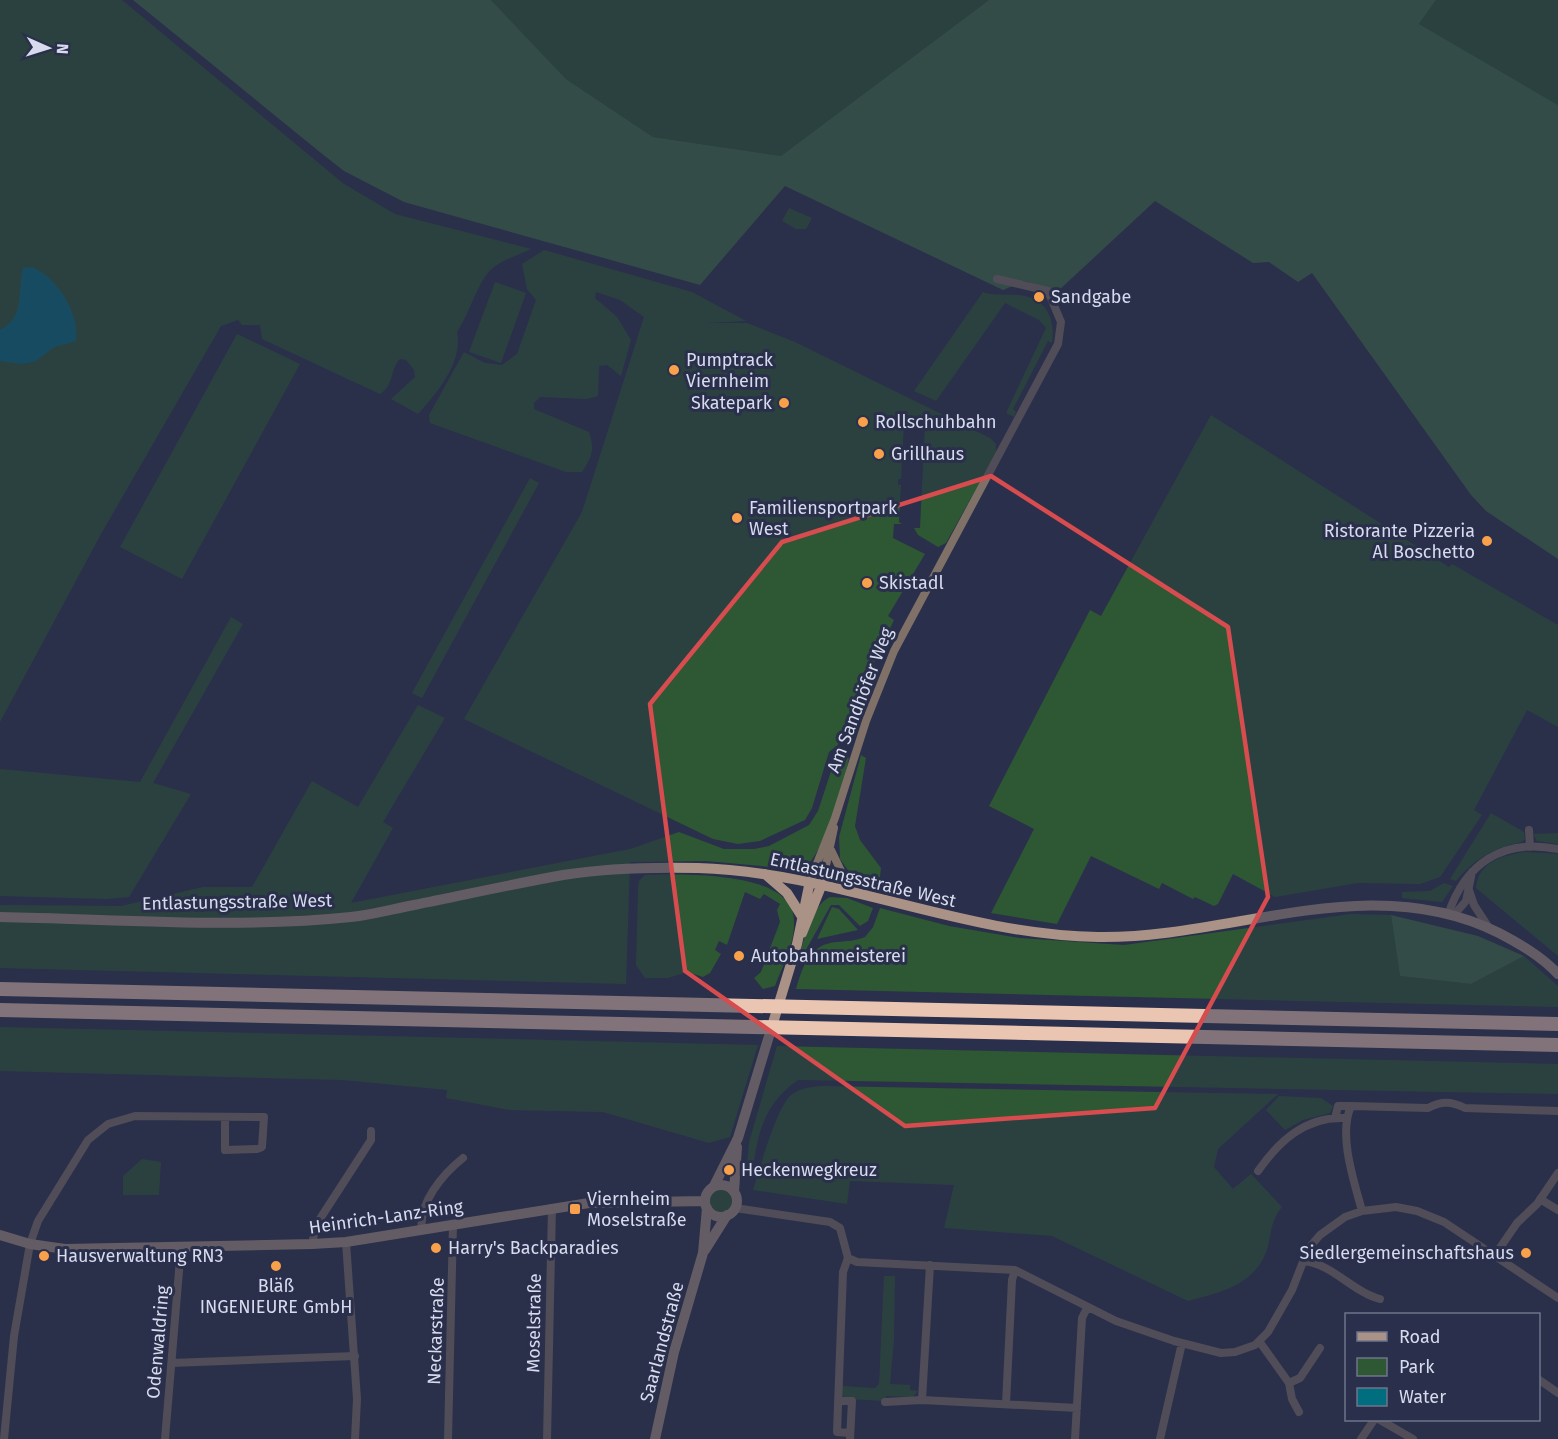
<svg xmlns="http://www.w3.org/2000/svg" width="1558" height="1439" font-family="'Fira Sans',sans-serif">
<rect width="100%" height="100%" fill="#2a2f4b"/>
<path fill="#2e5734" d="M0 0H122L344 184 395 214 531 249C517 256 497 261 487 274 475 290 469 314 457 332 463 362 438 392 418 414L391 399 415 377 414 370 406 360 400 359C389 370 395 385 380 394L262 339 260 325H242L238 320 221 326 101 534 0 722Z
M491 0H989L781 156 653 137 566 79Z
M1436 0H1558V105L1419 24Z
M789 208 812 218 806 229H796L782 221Z
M544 250 692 292 746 321 706 323H747L795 342 990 438 996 444V453L946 543 938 547 918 535 914 528H920L925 425 909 422 908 424H904L901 479H898V485H901L899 522 902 524H894L893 538 925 554 888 616 894 620 870 672 874 674 851 734 829 752 812 808 805 820 760 841 738 844 713 839 464 719 582 512 644 317 620 300 596 292 595 298 617 317 631 340 621 376 607 365 599 366 598 396 587 399 540 397 534 403V409L589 432C595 450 592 457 582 472H566L430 423 429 415 464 352 485 363 502 365 517 354 536 300 527 289 522 264Z
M495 282 526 293 501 363 469 352Z
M983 292C993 296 1006 294 1016 295 1044 296 1056 316 1052 343L1048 341 1013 409 1016 412 1014 417 1006 413 1046 328 1039 320 1005 303 936 401 914 391Z
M237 334 300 364 182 579 120 547Z
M1211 415 1449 567 1452 564 1558 625V727L1527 710 1474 810 1482 815 1440 877 1420 884 1358 883 1275 897 1233 874 1218 904 1214 906 1195 897 1193 899 1162 883 1159 889 1091 856 1057 924 991 913 1034 829 989 806 1090 610 1101 616Z
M530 478 539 483 422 698 412 693Z
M231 617 243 624 153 783 191 794 129 897 107 899 0 896V769L140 782Z
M418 705 445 718 383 822 393 828 351 903 630 849 679 832 724 849H754L769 846 809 825 818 811 835 759 843 753 849 758C843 787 826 848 805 868H782L706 861 630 862 626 984 0 968V905L121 906 203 887H252L312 781 358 807Z
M861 755 866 758 855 826 860 840 881 868 879 886 852 876 840 859 839 837Z
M1491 813 1524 832 1525 839 1522 842C1492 848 1475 859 1456 881L1450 879Z
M1558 833V844L1537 841 1533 834Z
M1526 852 1558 854V956L1476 888C1478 862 1503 855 1526 852Z
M645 875C679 874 778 871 792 910 800 934 783 965 775 986L763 989 754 978 761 972 780 922 777 910 780 904 764 894 760 899 745 892 727 945 719 941 715 950 721 954 710 973 703 977 687 972 668 978H645L636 965 638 889 639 881Z
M1444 883 1453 886 1442 902 1402 898V892L1430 891Z
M830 897 847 898 873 908 868 921 860 926 839 905H831L797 966C802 946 810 906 830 897Z
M832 907 839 909 858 930 817 939Z
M880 908 949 926 1020 938 1124 945 1351 914 1391 915 1400 976 1471 984 1524 956 1558 986V1007L796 989C803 966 809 944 837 942 847 941 856 941 865 937L873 927Z
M0 1027 758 1045 730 1137 709 1143 603 1112 509 1110 446 1098 447 1090 343 1080 0 1071Z
M777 1046 1558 1064V1094L798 1080C762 1105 757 1136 752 1177H746L749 1142Z
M822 1086 1278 1094 1218 1149 1214 1167 1233 1189 1251 1174 1282 1207C1267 1225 1273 1241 1263 1259 1248 1287 1217 1293 1188 1301L1052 1236 944 1228 954 1185 850 1181 847 1204 753 1190C760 1169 776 1108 791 1095 800 1088 811 1087 822 1086Z
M1279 1096 1321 1098 1333 1106 1330 1113 1303 1120 1285 1130 1266 1110Z
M142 1159 161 1162 159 1195H123V1176Z
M710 1201a11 11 0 1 1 22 0a11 11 0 1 1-22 0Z
M884 1276H895L894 1339 890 1384 910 1385V1390L918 1391 913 1397 886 1396V1401L847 1399 842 1395V1386L875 1388 879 1384Z"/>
<path fill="#3e7046" d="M133 0H491L566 79 653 137 781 156 989 0H1436L1419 24 1558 105V559L1486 511 1471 495 1312 273 1298 282 1269 262 1253 263 1155 201 1058 291 1025 281 1003 290 785 186 700 285 404 202 344 171 321 153Z
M1391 915 1478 936 1524 956 1471 984 1400 976Z"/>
<path fill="#016e7f" d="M32 267C57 277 80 314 76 341L54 347 36 361 22 364 0 361V330C26 317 17 291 23 268Z"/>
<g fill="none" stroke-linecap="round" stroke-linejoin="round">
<path stroke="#7f7068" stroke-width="8" d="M1529 830 1530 847
M831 850 842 873 856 893
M810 881 835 818 866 721 894 651 1058 344 1061 322 1048 291 997 279
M822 884 834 828
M1469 890 1474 905 1489 928
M1448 915C1465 863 1503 838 1558 849
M1453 916 1466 901 1472 872
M1335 1118 1338 1106H1351
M1258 1171C1279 1141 1306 1116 1345 1118
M1540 1199 1558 1210
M735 1208 830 1222 840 1228 848 1258 857 1262 1015 1270 1116 1321 1174 1341 1221 1353 1235 1352 1255 1345 1268 1332 1292 1290 1308 1249 1320 1235 1345 1217 1362 1211 1396 1207 1417 1211 1444 1222 1558 1298
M1362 1211C1354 1181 1338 1135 1351 1106L1428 1108C1441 1101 1451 1101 1465 1108L1558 1111
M422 1230C418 1203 443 1174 463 1158
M346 1242 357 1399 355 1439
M312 1244 316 1225 371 1140V1131
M1495 1255 1517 1223 1537 1204 1558 1173
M848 1258 843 1272 837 1432 850 1433
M1304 1261C1332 1264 1353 1292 1380 1299
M1259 1341 1289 1383 1292 1399 1299 1412
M172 1363 355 1356
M1538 1379 1558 1393
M1289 1383 1300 1378 1320 1348
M922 1400 930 1265
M838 1401H852L850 1439
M885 1402 922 1400 1077 1408
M1006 1404 1012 1280 1015 1270
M1380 1420 1413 1439
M4 1439 14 1336 30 1244 38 1221 88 1140 108 1124 135 1116 264 1117 262 1147 257 1149 225 1150V1117
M165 1439 181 1247
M448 1439 453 1225
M547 1439 552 1208
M1075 1439 1082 1318 1087 1308
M1160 1439 1182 1343
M1361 1439 1374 1420"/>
<path stroke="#aa9286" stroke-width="10" d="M765 874 787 893 801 915
M0 917C116 919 235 929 351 917 372 915 393 909 414 905 464 895 513 884 563 875 607 868 654 867 698 868 835 872 961 935 1098 937 1233 939 1369 868 1499 933 1520 944 1541 956 1558 974
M802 933 822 884
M705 1201a16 16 0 1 1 32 0a16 16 0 1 1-32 0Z
M714 1186 738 1138 797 944 810 881
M734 1192 737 1147
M0 1235 30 1244 65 1249 312 1244 346 1242 589 1203 705 1201
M705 1250 727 1215
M655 1439 674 1352 703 1253 707 1208"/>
<path stroke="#eac5b2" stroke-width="14" d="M0 989 1558 1024
M0 1010 1558 1045"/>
</g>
<path d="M0 0H1558V1439H0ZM991 476 1228 627 1268 897 1155 1108 905 1126 685 971 650 704 782 542Z" fill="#2a2f4b" fill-opacity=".55" fill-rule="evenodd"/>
<path fill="none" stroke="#d64c4f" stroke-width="4.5" stroke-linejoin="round" d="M991 476 1228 627 1268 897 1155 1108 905 1126 685 971 650 704 782 542Z"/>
<g fill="#f8a14a" stroke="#2a2f4b" stroke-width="2">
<circle cx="1039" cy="297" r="6"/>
<circle cx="674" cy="370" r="6"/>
<circle cx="784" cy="403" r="6"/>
<circle cx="863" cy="422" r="6"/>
<circle cx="879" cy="454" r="6"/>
<circle cx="737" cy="518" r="6"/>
<circle cx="1487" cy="541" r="6"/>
<circle cx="867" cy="583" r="6"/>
<circle cx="739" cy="956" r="6"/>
<circle cx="729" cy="1170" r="6"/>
<rect x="569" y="1203" width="12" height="12" rx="3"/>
<circle cx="436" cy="1248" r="6"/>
<circle cx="1526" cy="1253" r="6"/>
<circle cx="44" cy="1256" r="6"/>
<circle cx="276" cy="1266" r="6"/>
</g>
<g text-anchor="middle" stroke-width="6" stroke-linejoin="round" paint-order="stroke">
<g font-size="18" fill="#d7dbed" stroke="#2a2f4b" text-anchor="start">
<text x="1051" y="303">Sandgabe</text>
<text x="686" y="366">Pumptrack<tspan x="686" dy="21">Viernheim</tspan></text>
<text x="772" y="409" text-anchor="end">Skatepark</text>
<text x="875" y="428">Rollschuhbahn</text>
<text x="891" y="460">Grillhaus</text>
<text x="749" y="514">Familiensportpark<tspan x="749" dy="21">West</tspan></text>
<text x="1475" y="537" text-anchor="end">Ristorante Pizzeria<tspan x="1475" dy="21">Al Boschetto</tspan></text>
<text x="879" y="589">Skistadl</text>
<text x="751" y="962">Autobahnmeisterei</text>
<text x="741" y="1176">Heckenwegkreuz</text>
<text x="587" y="1205">Viernheim<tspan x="587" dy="21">Moselstraße</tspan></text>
<text x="448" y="1254">Harry's Backparadies</text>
<text x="1514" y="1259" text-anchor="end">Siedlergemeinschaftshaus</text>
<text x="56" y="1262">Hausverwaltung RN3</text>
<text x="276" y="1292" text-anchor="middle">Bläß<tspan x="276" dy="21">INGENIEURE GmbH</tspan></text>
</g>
<g font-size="18" fill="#d7dbed" stroke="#2a2f4b">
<text transform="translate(860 700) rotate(-69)" y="6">Am Sandhöfer Weg</text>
<text transform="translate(863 880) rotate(13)" y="6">Entlastungsstraße West</text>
<text transform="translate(237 902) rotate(-1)" y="6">Entlastungsstraße West</text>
<text transform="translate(386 1217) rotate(-8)" y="6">Heinrich-Lanz-Ring</text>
<text transform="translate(534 1323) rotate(-89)" y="6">Moselstraße</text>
<text transform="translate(436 1331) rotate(-88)" y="6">Neckarstraße</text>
<text transform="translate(158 1342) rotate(-85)" y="6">Odenwaldring</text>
<text transform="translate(662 1342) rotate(-75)" y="6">Saarlandstraße</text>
</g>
</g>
<rect x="1345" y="1313" width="195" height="108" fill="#2a2f4b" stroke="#6f748c" stroke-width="1.5"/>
<rect x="1357" y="1332" width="30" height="9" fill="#aa9286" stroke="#6f748c" stroke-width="1.5"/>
<text x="1399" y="1343" font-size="18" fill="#d7dbed">Road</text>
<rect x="1357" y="1358" width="30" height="18" fill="#2e5734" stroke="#6f748c" stroke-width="1.5"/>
<text x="1399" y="1373" font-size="18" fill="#d7dbed">Park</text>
<rect x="1357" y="1388" width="30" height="18" fill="#016e7f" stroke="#6f748c" stroke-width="1.5"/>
<text x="1399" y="1403" font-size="18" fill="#d7dbed">Water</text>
<g transform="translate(48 48) rotate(93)" stroke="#2a2f4b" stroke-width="4.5" paint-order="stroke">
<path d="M0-4.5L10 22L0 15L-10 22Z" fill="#d7dbed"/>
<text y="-9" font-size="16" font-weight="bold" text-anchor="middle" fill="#d7dbed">N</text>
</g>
</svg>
